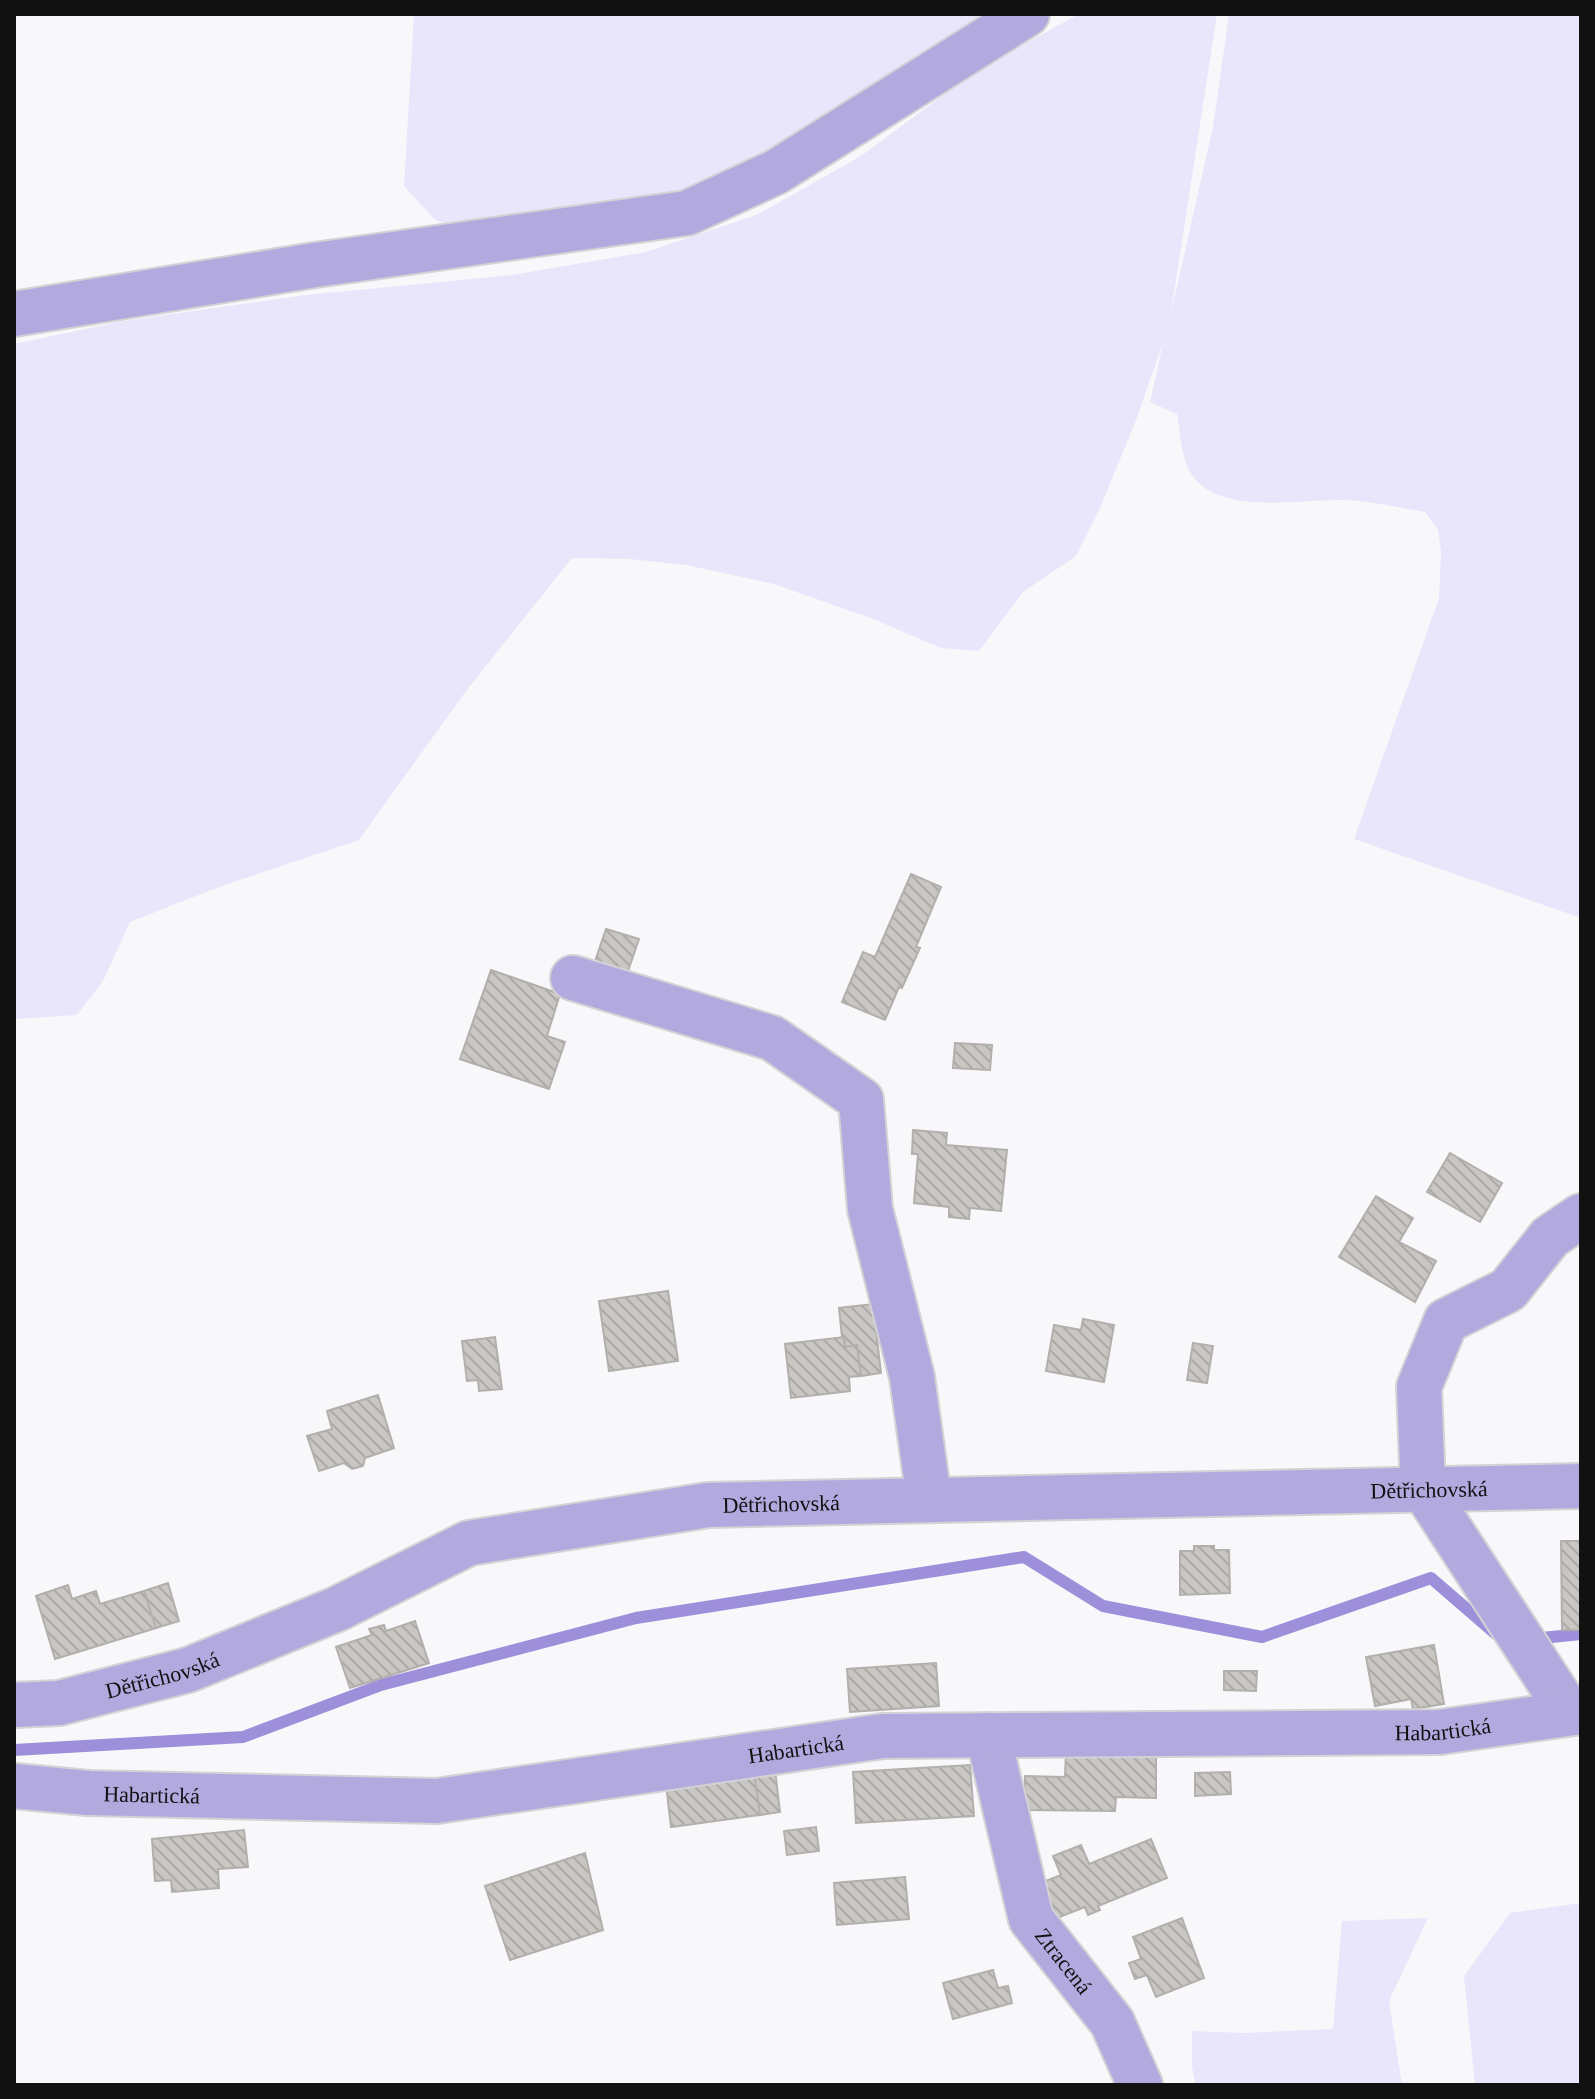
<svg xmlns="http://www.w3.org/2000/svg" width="1595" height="2099" font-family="Georgia,serif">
<defs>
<pattern id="building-back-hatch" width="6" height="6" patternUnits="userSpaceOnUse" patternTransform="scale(2)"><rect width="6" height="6" fill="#c9c6c4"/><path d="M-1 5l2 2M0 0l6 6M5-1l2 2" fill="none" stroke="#aca9a7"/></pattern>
</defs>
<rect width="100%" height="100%" fill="#f8f8fb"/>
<path fill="#e9e6fb" d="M414 14H994L696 195 478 233 435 220 404 186Z
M1079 14H1217L1171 313 1213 127 1229 14H1581V918L1354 839 1439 598 1441 552 1438 530 1425 512C1399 508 1371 501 1345 500 1303 499 1225 515 1195 479 1181 462 1181 436 1177 414L1150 402 1163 343 1135 423 1100 508 1076 556 1023 592 979 651 941 648 873 619 774 584 686 565 629 559 572 558 466 691 359 840 219 887 130 922 103 981 77 1015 14 1019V344L123 321 306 295 512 275 646 252 756 215 861 156 977 70Z
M1581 1903V2085H1475L1464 1976 1510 1913Z
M1428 1918 1389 2001 1402 2085H1195L1192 2066V2031L1245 2033 1333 2029 1342 1921Z"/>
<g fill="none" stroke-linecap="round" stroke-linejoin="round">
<path stroke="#9d8fd9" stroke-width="12" d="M1532 1639 1581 1634
M14 1750 243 1737 381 1685 636 1618 1024 1557 1103 1606 1262 1637 1431 1578 1497 1635"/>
</g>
<path fill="url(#building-back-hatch)" stroke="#b2afac" stroke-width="2" d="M911 874 941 887 916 947 920 948 902 988 899 987 885 1020 842 1002 863 952 875 957Z
M606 929 639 939 627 974 594 964Z
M491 970 560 994 547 1036 565 1042 549 1089 460 1059Z
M955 1043 992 1045 990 1070 953 1068Z
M913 1130 947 1133 946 1145 1007 1150 1001 1211 970 1208 969 1219 949 1217V1207L914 1203 918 1154H912Z
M1450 1153 1502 1183 1480 1222 1427 1192Z
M1376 1196 1413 1218 1399 1242 1436 1261 1415 1302 1339 1257Z
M668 1291 678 1361 609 1371 599 1301Z
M873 1304 881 1373 861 1376 857 1345 845 1347 844 1337H842L839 1308Z
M1083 1319 1114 1325 1104 1382 1046 1371 1054 1325 1081 1330Z
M495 1337 502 1389 479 1391 478 1380 467 1381 462 1341Z
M844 1337 845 1347 857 1345 861 1376 849 1377 850 1391 791 1398 785 1344Z
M1193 1343 1213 1346 1207 1383 1187 1380Z
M378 1395 394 1448 365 1458 363 1466 352 1469 344 1463 319 1471 307 1436 332 1429 327 1411Z
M1561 1541H1581V1630H1562Z
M1194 1546H1214V1550H1229L1230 1593 1180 1595V1551H1194Z
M168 1583 179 1621 156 1628 144 1591Z
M68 1585 72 1599 96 1591 100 1604 144 1591 156 1628 55 1659 36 1596Z
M415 1621 429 1663 350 1688 336 1647 372 1635 369 1629 384 1625 386 1631Z
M1434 1645 1444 1704 1413 1709 1411 1699 1375 1706 1366 1657Z
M936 1663 939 1706 850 1712 847 1669Z
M1224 1671H1257L1256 1691 1224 1690Z
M1066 1751 1156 1752V1798L1116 1797 1115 1811 1024 1810 1025 1776 1065 1777Z
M970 1765 974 1816 856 1823 853 1772Z
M775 1770 780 1812 760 1815 754 1772Z
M754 1772 760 1815 671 1827 666 1784Z
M1230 1772 1231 1794 1195 1796V1773Z
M816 1827 819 1851 787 1855 784 1831Z
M244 1830 248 1867 218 1869 219 1888 172 1892 171 1880 155 1881 152 1839Z
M1151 1839 1167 1878 1098 1906 1100 1910 1088 1915 1085 1907 1057 1918 1043 1882 1061 1875 1053 1856 1081 1845 1089 1864Z
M585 1853 603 1930 510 1960 485 1886Z
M905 1877 909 1919 837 1925 834 1883Z
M1182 1918 1204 1978 1156 1997 1147 1975 1135 1979 1129 1963 1141 1959 1133 1937Z
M993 1970 998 1988 1008 1986 1012 2003 953 2019 943 1983Z"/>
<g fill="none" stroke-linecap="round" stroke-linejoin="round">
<defs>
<g id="minor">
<path d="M14 314 315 265 687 213 776 172 1027 14"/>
<path d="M573 978 772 1038 861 1100 870 1209 912 1377 929 1499"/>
<path id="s1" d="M14 1705 59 1703 188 1670 337 1609 469 1543 708 1505 1581 1486"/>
<path d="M1569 1712 1423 1488 1419 1387 1446 1321 1508 1290 1550 1237 1581 1216"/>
<path id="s2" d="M988 1735 1031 1919 1112 2022 1140 2085"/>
<path id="s3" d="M14 1786 88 1793 437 1801 883 1736 1440 1732 1581 1712"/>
</g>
</defs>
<use href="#minor" stroke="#d3d3d6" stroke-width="48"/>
<use href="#minor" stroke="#b2a9de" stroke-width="44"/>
</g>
<g text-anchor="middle" stroke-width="7" stroke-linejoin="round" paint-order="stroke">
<g font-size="22" fill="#111112" stroke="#fff">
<text dy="8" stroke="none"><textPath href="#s1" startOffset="1450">Dětřichovská</textPath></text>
<text dy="8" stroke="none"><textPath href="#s1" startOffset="802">Dětřichovská</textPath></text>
<text dy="8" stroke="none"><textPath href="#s1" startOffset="152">Dětřichovská</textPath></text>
<text dy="8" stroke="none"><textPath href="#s3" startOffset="1434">Habartická</textPath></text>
<text dy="8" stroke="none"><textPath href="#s3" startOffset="786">Habartická</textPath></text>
<text dy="8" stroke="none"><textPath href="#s3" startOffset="138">Habartická</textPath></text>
<text dy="8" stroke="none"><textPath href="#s2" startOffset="242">Ztracená</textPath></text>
</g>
</g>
<rect width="1595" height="2099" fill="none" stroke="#111112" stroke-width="32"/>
</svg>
